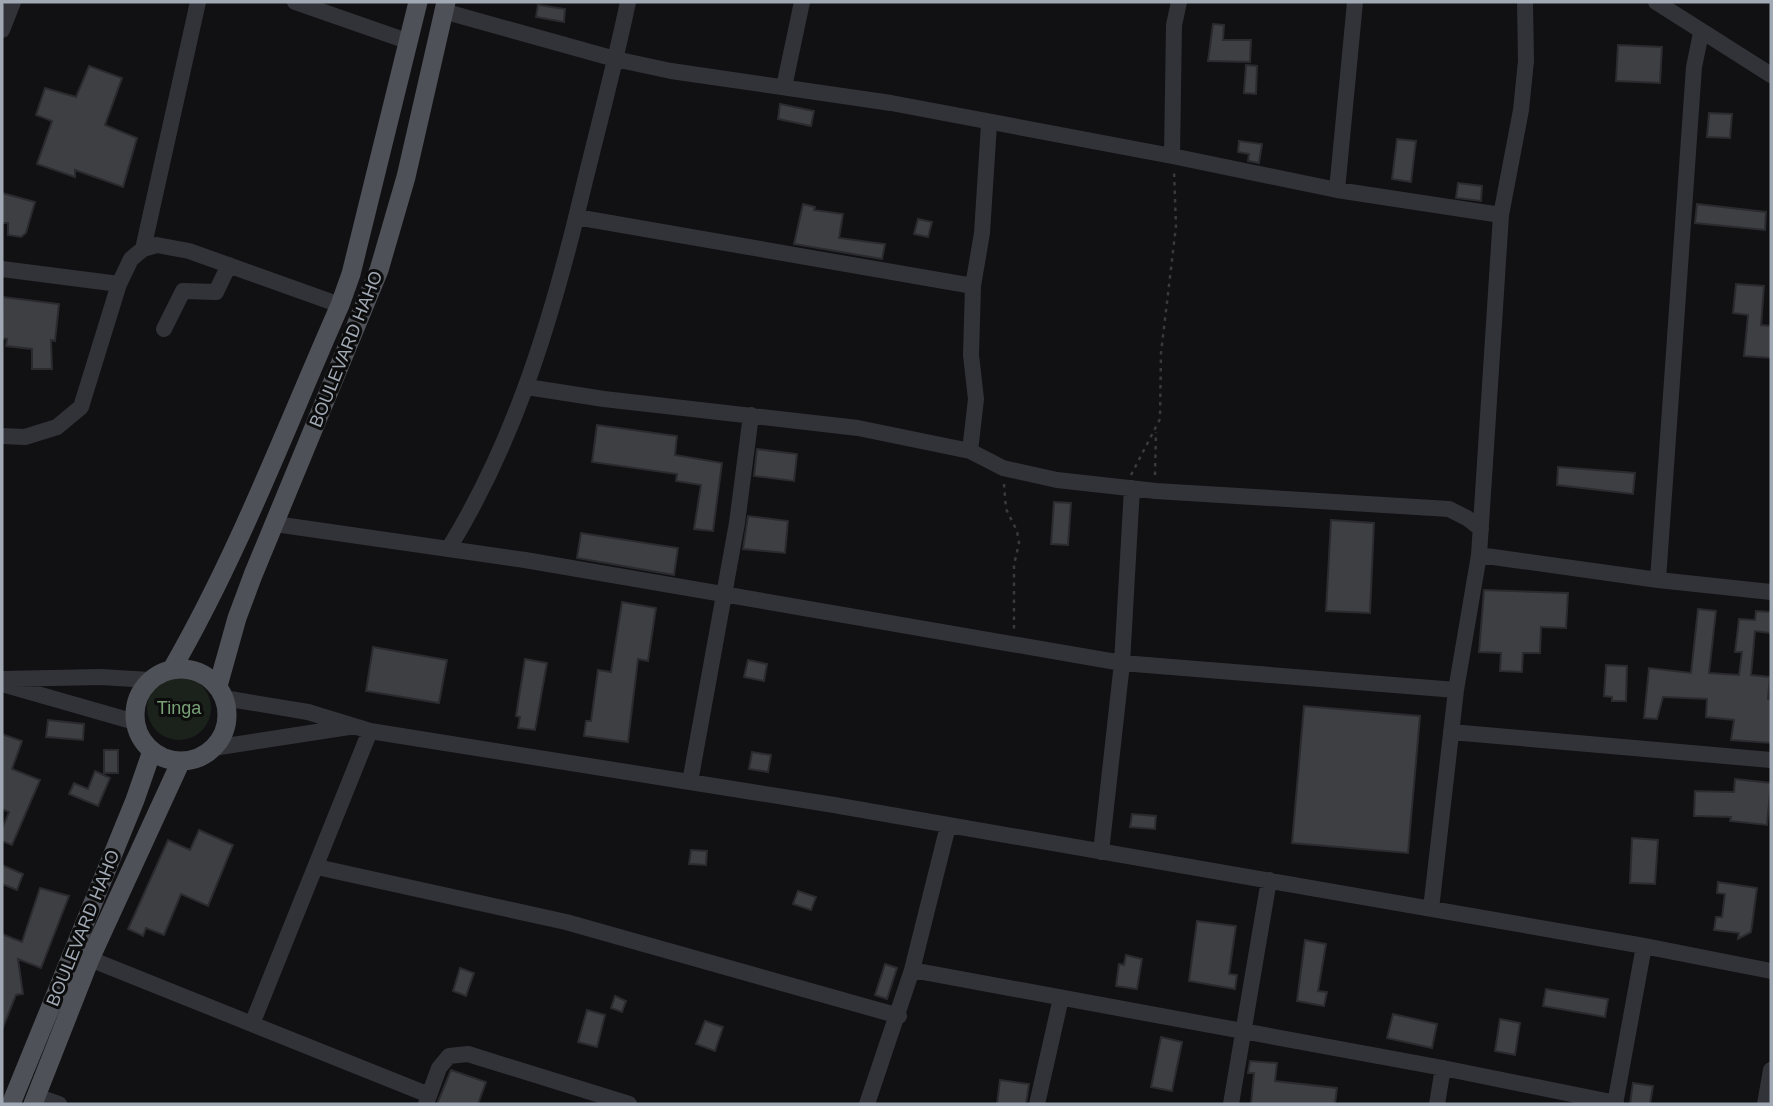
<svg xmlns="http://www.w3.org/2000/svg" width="1773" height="1106" font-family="Helvetica,sans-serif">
<rect width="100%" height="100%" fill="#111113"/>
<path fill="#1b221b" d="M147 708a32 32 0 1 1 64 0a32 32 0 1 1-64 0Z"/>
<path fill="#3d3f43" stroke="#2b2b2f" stroke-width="2" d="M538 5 565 9 564 22 536 17Z
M1213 24 1224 25 1223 40H1251L1250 62 1208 61Z
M1618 45 1662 47 1660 83 1616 81Z
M1246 65 1257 66 1256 94 1244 93Z
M89 66 122 78 105 125 137 138 123 187 75 170V177L37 164 52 121 36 115 45 88 76 97Z
M780 104 814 111 811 126 778 119Z
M1709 113 1732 114 1730 138 1707 137Z
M1397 139 1416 141 1411 182 1392 179Z
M1239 141 1262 144 1259 163 1248 161 1249 154 1238 152Z
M1458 183 1482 186 1481 201 1456 198Z
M2 193 35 202 26 233 21 237 8 235V223H2Z
M803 204 815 207 814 210 843 214 839 238 885 244 882 259 794 244Z
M1697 204 1766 212 1765 230 1695 223Z
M918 219 932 222 928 237 914 234Z
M1736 284 1764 286 1761 325 1771 326V358L1744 356 1748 315 1733 313Z
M3 297 59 304 55 341 51 340 52 369H32V349L6 346 7 339 2 338Z
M597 425 677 436 675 455 722 463 713 531 694 529 701 485 676 481 677 474 592 462Z
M757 449 797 454 794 481 754 476Z
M1558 467 1635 473 1633 494 1557 485Z
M1054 502 1071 503 1068 545 1051 544Z
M748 516 788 521 785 553 743 549Z
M1331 520 1374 523 1370 613 1326 611Z
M581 533 678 548 674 575 577 558Z
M1484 590 1568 593 1566 628 1541 627 1540 653H1523L1522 672 1500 671 1501 653 1479 652Z
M622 602 656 608 648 661 638 659 628 742 584 736 586 721H591L598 670 611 672Z
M1698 609 1716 611 1709 673 1739 675 1742 652H1735L1739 619 1755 620 1756 611 1771 612V633L1755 631 1751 675 1770 677 1768 699 1771 700V743L1731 740 1734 720 1706 717 1707 699 1663 697 1657 719 1644 718 1649 668 1691 673Z
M373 647 447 660 439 703 366 691Z
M525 659 547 663 535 730 518 728 520 717 516 716Z
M748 660 767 664 764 681 744 677Z
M1606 665 1627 666 1626 701H1612V697L1604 696Z
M1304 706 1420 716 1408 853 1292 843Z
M48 720 84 724 83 740 46 737Z
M2 734 22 741 12 769 40 780 12 845 2 841V829L9 812 2 809Z
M104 750H118V773H104Z
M752 752 771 755 768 772 749 769Z
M95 771 110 778 98 806 69 794 74 783 88 789Z
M1735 779 1771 783 1767 825 1730 821 1731 817 1694 816 1695 791 1734 792Z
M1132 814 1156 816 1155 829 1130 827Z
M199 830 233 845 208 906 181 894 164 935 146 928 143 936 128 929 168 840 190 850Z
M1632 838 1658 840 1655 884 1630 883Z
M691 850 707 851 706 865 689 864Z
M2 865 23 874 17 890 2 884Z
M1718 882 1757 888 1751 932 1738 939 1739 933 1714 930 1716 917H1722L1725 894 1717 893Z
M40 888 69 896 41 968 18 959 23 994 16 995 2 1030V934L22 942Z
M798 891 816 897 811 910 793 904Z
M1197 921 1236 926 1229 974 1237 975 1235 989 1189 981Z
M1305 940 1326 944 1318 991 1327 992 1324 1006 1297 1001Z
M1126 955 1142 959 1137 989 1116 986 1119 964 1124 965Z
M885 964 897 968 887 999 875 995Z
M460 968 474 973 466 996 453 991Z
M1546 989 1608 999 1605 1017 1543 1006Z
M615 996 626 1001 622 1012 611 1008Z
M587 1010 605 1015 597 1047 578 1042Z
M1393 1014 1437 1024 1432 1048 1387 1038Z
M1500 1019 1520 1023 1515 1055 1495 1051Z
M705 1021 723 1027 715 1051 696 1044Z
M1161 1037 1182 1042 1172 1091 1151 1087Z
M1250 1061 1277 1063 1275 1081 1337 1088 1335 1104H1251L1254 1073H1248Z
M451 1070 486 1082 478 1104H437Z
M1000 1080 1029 1084 1026 1104H997Z
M1633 1083 1653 1086 1650 1104H1630Z"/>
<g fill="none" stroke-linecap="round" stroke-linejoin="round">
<path stroke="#383a3f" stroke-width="2.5" stroke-dasharray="3.5 5" stroke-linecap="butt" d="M1131 475 1160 419 1161 353 1176 226 1174 171
M1155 475 1156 432
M1004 484 1006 509 1017 531 1019 543 1014 565V631"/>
<path stroke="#323338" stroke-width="16" d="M295 2 407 41
M1656 2 1771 75
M443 11 615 59 671 71 891 103 1172 156 1337 190 1501 215
M2 30 13 2
M784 87 802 2
M1172 156 1174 25 1179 2
M1337 190 1355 2
M576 217 973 286
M143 249 198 2
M2 269 119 284
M164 329 183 291 216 292 229 265
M527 387 604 399 858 428 970 451 1003 468 1057 480 1156 491 1449 509 1467 518 1481 529
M2 436 25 437 57 427 81 407 119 284 131 259 143 249 157 245 189 251 340 305
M970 451 976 399 971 355 973 286 982 233 989 124
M1132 488 1122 663 1456 690
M275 524 525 560 1122 663 1101 852
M449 548C512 445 547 334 576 218 593 146 613 74 628 2
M1479 555 1658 580 1771 592
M1658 580 1694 67 1701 33
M2 679 101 677 150 680
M2 684 135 722
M224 698 308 712 370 731 834 805 1644 946 1771 971
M1451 732 1771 760
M213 748 349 727
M690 782 737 523 751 415
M317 867 566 922 899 1016
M1431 909 1456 690 1479 555 1501 215 1521 110 1526 61 1525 2
M90 959 429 1095
M912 970 1443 1068 1616 1103
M252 1024 370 731
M36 1096 59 1104
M426 1104 439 1068 449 1056 468 1054 629 1104
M867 1104 912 970 948 826
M1037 1104 1061 998
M1231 1104 1269 880
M1437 1104 1443 1068
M1615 1104 1644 946
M1765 1104 1771 1070"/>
<path stroke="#4e5157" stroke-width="19" d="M135 715a46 46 0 1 1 92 0a46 46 0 1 1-92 0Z
M172 669C239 553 286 427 340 305L351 274 418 2
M218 686 237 618 253 575 379 270 406 177 446 2
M11 1104 135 800 152 751
M33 1104 90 959 181 761"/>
</g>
<g text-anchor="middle" stroke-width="6" stroke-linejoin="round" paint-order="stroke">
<g font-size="18" fill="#a1a9b4" stroke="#0c0c0d">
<text transform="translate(346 349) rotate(-68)" y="6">BOULEVARD HAHO</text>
<text transform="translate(83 928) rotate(-68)" y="6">BOULEVARD HAHO</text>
</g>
<g font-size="18" fill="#79a077" stroke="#0c0c0d">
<text x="179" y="714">Tinga</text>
</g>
</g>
<rect width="1773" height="1106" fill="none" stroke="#a1a9b4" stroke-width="7"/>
</svg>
